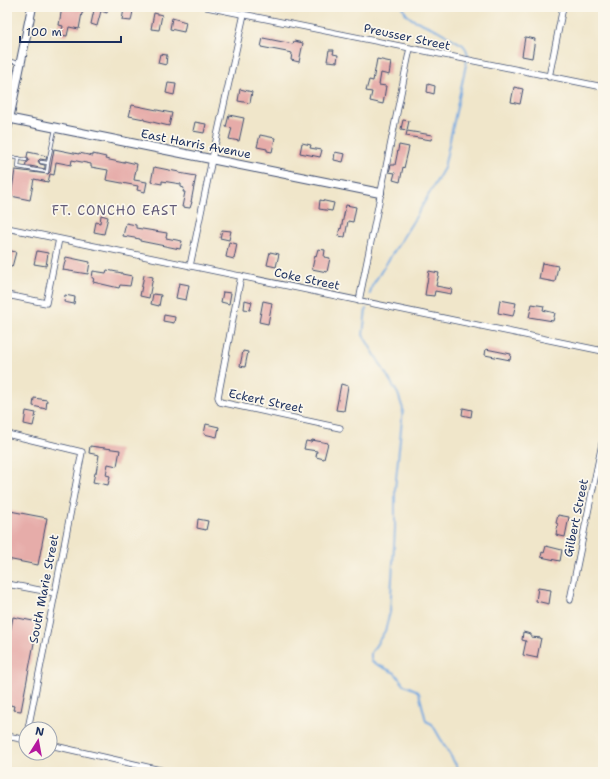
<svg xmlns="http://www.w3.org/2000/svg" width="610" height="779" font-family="'Shantell Sans',sans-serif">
<rect width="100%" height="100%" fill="#fbf7ec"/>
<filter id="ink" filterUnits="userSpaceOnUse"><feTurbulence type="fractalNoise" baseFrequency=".025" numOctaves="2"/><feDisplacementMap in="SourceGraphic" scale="8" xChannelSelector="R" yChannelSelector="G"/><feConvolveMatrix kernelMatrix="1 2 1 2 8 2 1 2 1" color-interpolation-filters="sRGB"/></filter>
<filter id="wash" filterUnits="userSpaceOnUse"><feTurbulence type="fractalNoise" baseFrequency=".012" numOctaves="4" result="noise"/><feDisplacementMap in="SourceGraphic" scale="16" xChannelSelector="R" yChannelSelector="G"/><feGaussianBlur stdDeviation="0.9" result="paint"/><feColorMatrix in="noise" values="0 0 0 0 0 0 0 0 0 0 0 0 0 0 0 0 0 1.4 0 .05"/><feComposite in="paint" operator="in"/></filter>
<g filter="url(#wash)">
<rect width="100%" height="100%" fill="#f0e6ca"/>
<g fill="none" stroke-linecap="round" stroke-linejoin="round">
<path stroke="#74a8e0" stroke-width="2" d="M370 294 372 286 417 215 444 168 468 55 466 49 463 45 437 30 412 19 406 14 403 7
M366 309 363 335 398 394 403 409 395 489V529L390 612 385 631 371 653V658L372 662 395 673 404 685 416 690 419 693 426 721 432 724 460 772"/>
</g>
<g id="blocks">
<path fill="#e6aca9" d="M62 7H84L83 13H82L79 29 69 27 67 36 61 35 63 26 59 25Z
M92 7H108L107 13 101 11 97 26 91 24 94 10 91 9Z
M124 9 133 11 131 21 122 20Z
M154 13 162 15 159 30 151 29Z
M172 18 186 22 184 32 170 29Z
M525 37 535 39 532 58 522 56Z
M263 38 293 44 294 41 303 43 299 62 291 60 292 53 261 47Z
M329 50H334L333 54 338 55 337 62 327 61Z
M160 54 167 55 166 65 158 63Z
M377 59 391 62 389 75 381 73 379 85 386 86 383 104 370 101 372 92 366 91 369 80 373 81Z
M168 83 176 84 174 95 166 93Z
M428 84 435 86 434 94 427 92Z
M514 87 523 89 520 104 511 102Z
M240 89 252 92 250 103 238 101Z
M132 105 172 113 169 126 144 120V119L129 116Z
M229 115 244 118 239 141 229 139 232 128 226 127Z
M403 120 409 121 407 130 401 129Z
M195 122 206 124 204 133 193 131Z
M407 131 432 135 431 140 406 136Z
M260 135 275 138 272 152 267 151V149L257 147Z
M302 143 311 145 310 148 322 150 320 157 300 153Z
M399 145 409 147 404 168 403 167 400 182 393 180 395 173 389 172 391 165H395Z
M54 149 79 154V153L93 156V154L106 157 105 159 124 163V161L137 164 134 180 147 182 145 192 137 190 138 186 106 180 108 170 91 167V164L72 160 71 165 56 162 54 175 50 174 48 182 34 179 30 200 11 196 15 170 48 174 50 172Z
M28 152 47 156 46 160 40 159 38 161 40 164 45 165V169L25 165 26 163 28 162 29 160 27 157Z
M335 152 345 154 343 162 334 160Z
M154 167 179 172V173L196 176 191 202H192L190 208 182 207 185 192H183L184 188 181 187V184L162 181V184L151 182Z
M320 200 334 203 332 211 319 209Z
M346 205 356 207 353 222 348 221 345 237 338 236 340 228 341 229Z
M101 215 108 217 104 234 94 232 96 222 100 223Z
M126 223 136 225V228L167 233 166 238 182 241 180 249 140 241V239L123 236Z
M222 230 231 231 229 240 220 238Z
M229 242 237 244 234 259 226 257Z
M318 249 325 250 324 257 330 258 327 272 312 269 315 255 316 256Z
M7 250 16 252 12 267 7 266Z
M37 251 48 253 46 266 34 264Z
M270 252 279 254 276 267 267 265Z
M66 257 90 262 88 274 63 270Z
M542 263 558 266 555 282 539 279Z
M107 270 122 273V274L132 276 130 286 120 285 119 288 93 282 94 278H92L93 271 106 273Z
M429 271 439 273 436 286 452 289 451 294 435 291 434 296 425 295Z
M144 275 153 277 149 298 140 296Z
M179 283 189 285 186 300 176 298Z
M223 292 231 293 229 304 221 302Z
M153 294 161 295 159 306 151 304Z
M65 295 75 297 74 304 64 302Z
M245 300 252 302 250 310 244 309Z
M500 300 516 303 513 316 498 313Z
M263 301 272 303 268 324 259 322Z
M532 304 544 306 543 310 555 313 553 321 529 317Z
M164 315 175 317 174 323 163 321Z
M486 349 511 354 510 360 485 355Z
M243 351 248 352 245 367 240 366Z
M341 384 348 386 344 411 336 410Z
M34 398 47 400 46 409 33 406Z
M463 408 472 410 471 417 462 415Z
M26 411 36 413 33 426 24 424Z
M206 424 219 427 217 437 204 434Z
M312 440 328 443 324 459 316 457 317 451 304 449 306 441 311 442Z
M90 446 120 450 117 466 108 464 106 475 110 476 108 485 93 482 95 473H96L99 455 89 453Z
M10 511 47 518 38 565 7 559V527Z
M558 515 569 517 565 537 556 535 558 524 556 523Z
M198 519 208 521 206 530 197 528Z
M546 546 562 550 560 561 541 557 542 552 544 553Z
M538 588 551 590 549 604 536 601Z
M13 617 38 622 21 711 13 710 14 706 7 704V649Z
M523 632 531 634V637L541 638 537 658 523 655 526 641 522 640Z"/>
</g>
</g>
<g filter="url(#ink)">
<use href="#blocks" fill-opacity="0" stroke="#3b4a6e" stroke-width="1"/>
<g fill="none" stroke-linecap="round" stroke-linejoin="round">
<defs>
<path id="lane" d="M7 60 18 63
M7 83 14 84
M7 156 26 160
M19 158 18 167 47 172 48 163
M41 162 48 163 55 129"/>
<path id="street" d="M207 7 603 87
M549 77 563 7
M7 228 603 351
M190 266 212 159 244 14
M241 276 218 397 220 402 340 428
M7 295 46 303 59 239
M359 301 410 48
M7 434 82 452 55 593 28 729
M7 584 55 593
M570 600 603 439
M7 736 26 740
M50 745 169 772"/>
<path id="secondary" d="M7 118 380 193
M7 129 32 7"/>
</defs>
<use href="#lane" stroke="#3b4a6e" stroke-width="4"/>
<use href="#street" stroke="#3b4a6e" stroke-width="7"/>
<use href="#secondary" stroke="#3b4a6e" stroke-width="10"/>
<use href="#lane" stroke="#fff" stroke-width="2.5"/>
<use href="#street" stroke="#fff" stroke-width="5.5"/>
<use href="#secondary" stroke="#fff" stroke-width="8"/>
</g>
</g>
<g text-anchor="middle" stroke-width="3.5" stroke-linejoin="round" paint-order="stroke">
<g font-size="12" fill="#1b2f5e" stroke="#fbf7ec">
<text transform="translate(407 37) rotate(12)" y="4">Preusser Street</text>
<text transform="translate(196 144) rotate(11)" y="4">East Harris Avenue</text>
<text transform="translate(307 279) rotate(12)" y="4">Coke Street</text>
<text transform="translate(266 401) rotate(12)" y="4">Eckert Street</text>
<text transform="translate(576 518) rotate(-78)" y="4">Gilbert Street</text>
<text transform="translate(44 589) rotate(-79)" y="4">South Marie Street</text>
</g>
<g font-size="13" letter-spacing="1" fill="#625b78" stroke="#fbf7ec">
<text x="115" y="215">FT. CONCHO EAST</text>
</g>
</g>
<rect width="610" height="779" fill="none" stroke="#fbf7ec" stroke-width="24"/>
<g transform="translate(38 741) rotate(11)"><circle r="19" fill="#fbf7ec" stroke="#a1a7b3"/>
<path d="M0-3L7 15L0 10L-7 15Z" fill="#b5179e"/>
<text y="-6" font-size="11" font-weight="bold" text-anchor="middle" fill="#1b2f5e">N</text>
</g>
<path d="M20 36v6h101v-6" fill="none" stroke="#1b2f5e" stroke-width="2"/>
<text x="26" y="36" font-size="12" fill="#1b2f5e" stroke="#fbf7ec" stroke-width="3" paint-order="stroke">100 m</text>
</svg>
